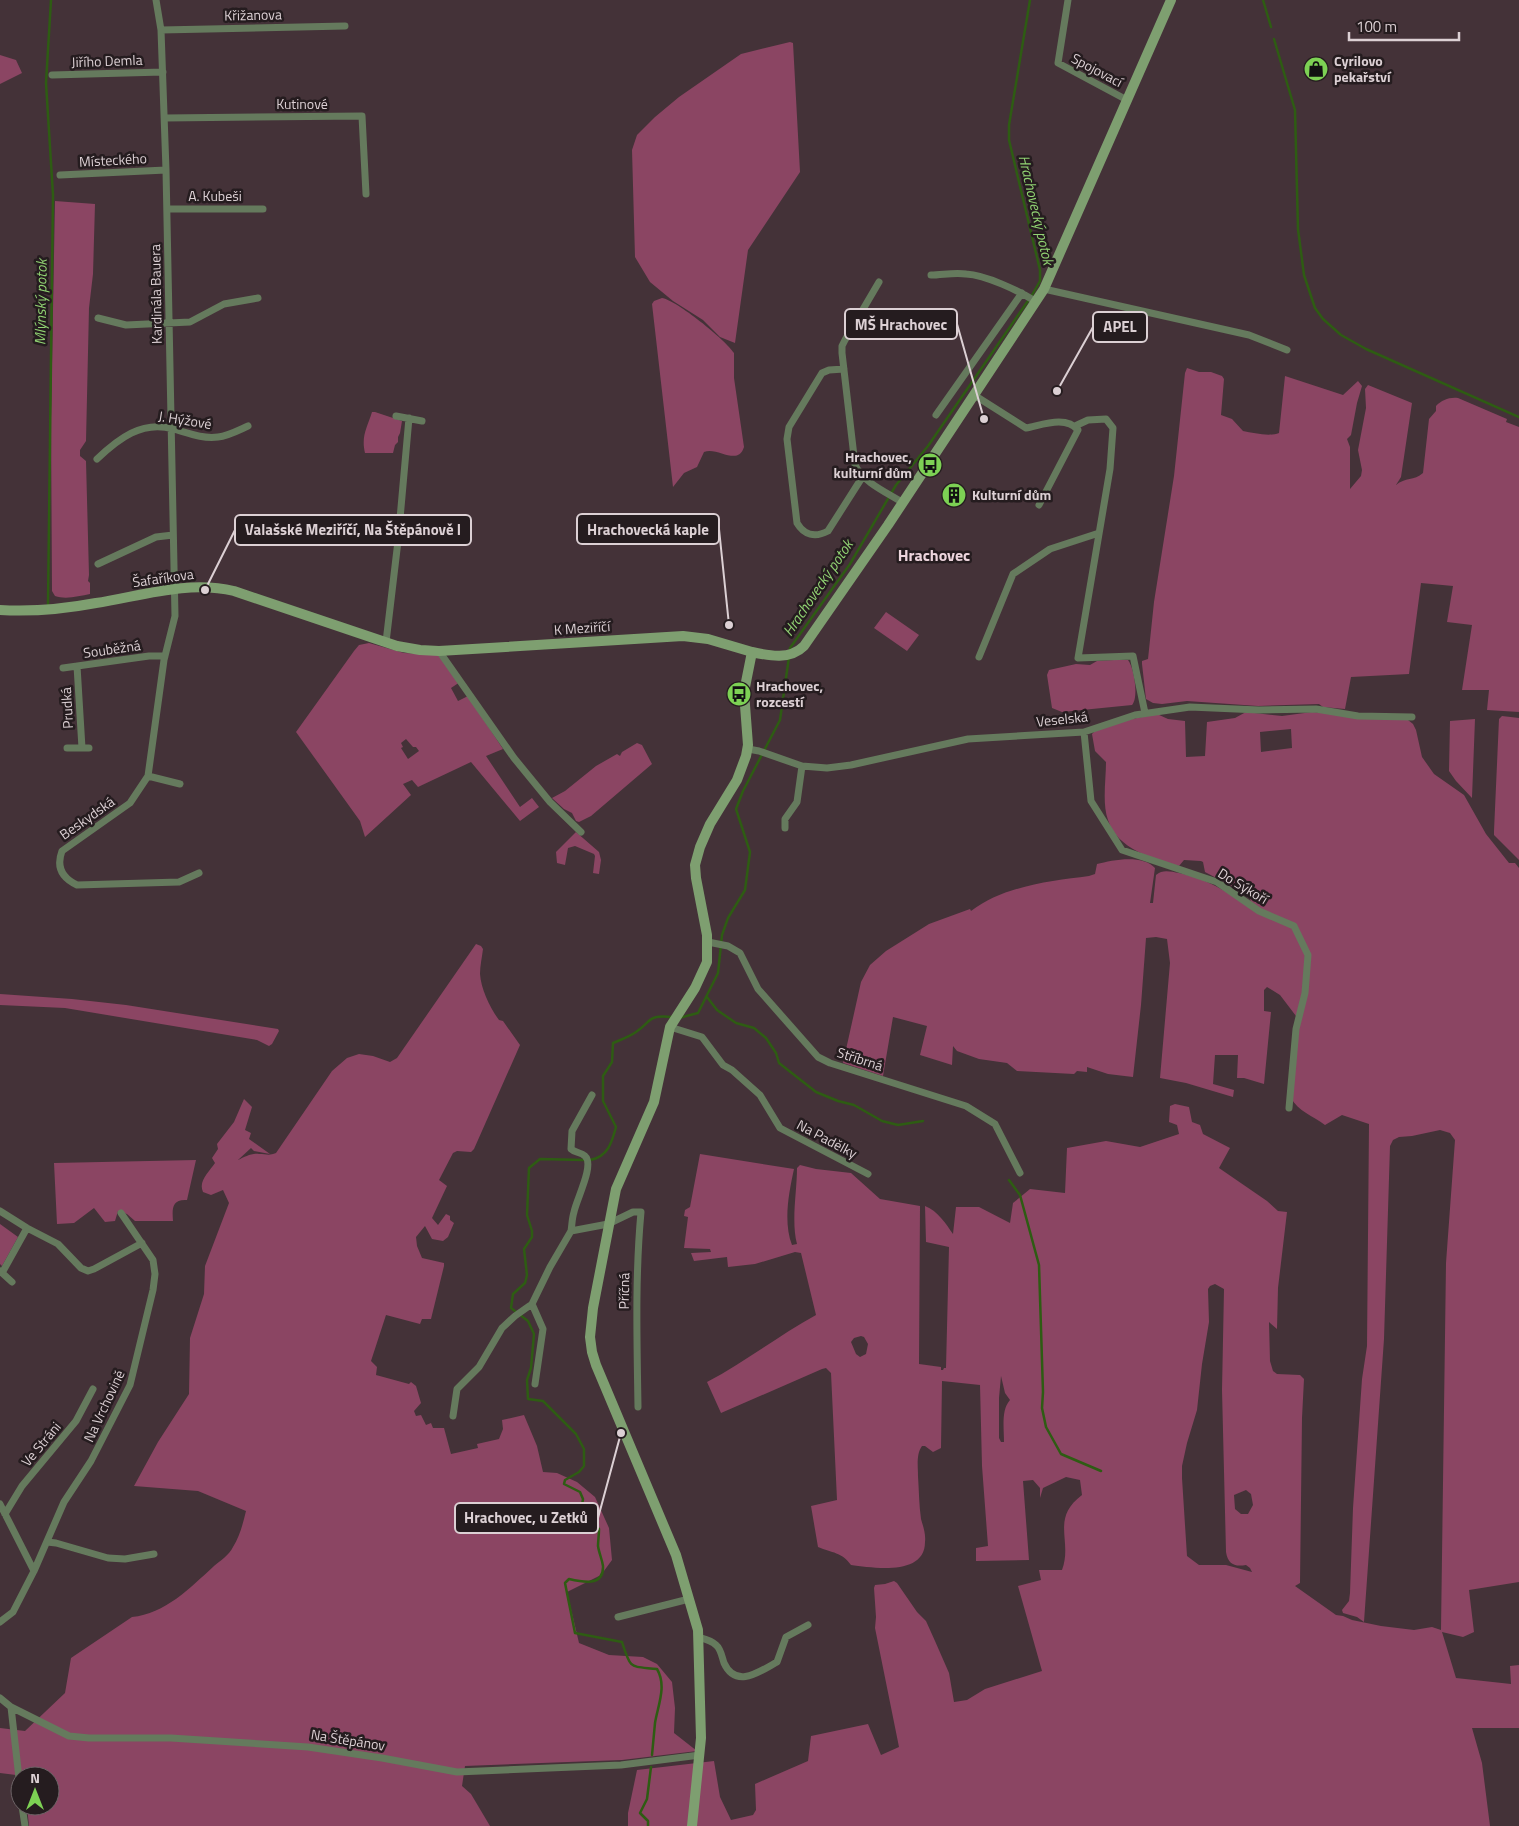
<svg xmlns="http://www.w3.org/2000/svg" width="1519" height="1826" font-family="'Titillium Web',sans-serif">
<rect width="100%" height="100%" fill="#443238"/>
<path fill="#8b4563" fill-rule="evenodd" d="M790 42 793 43 800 172 748 250 735 343 720 337 703 320 673 301 650 282 635 257 632 150 637 135 655 117 679 97 741 54Z
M0 55 16 60 22 73 0 84Z
M55 201 95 204 93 274 89 308 86 441 80 450V456L86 461 89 575 88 581 90 583V594C79 596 66 600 55 596L52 591 51 418Z
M662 298C676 300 726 340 734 353V378L744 447C738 467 717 446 704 452L697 467 684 473 673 487 652 304 654 301Z
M1187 368 1199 372H1211L1222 376 1224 379 1221 415 1232 419 1243 431C1254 433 1269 437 1279 433L1285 376 1343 395 1358 381 1362 386 1357 403 1351 435 1347 439 1350 447V489L1361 476 1362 470 1358 450 1366 408 1365 389 1368 385 1412 403 1401 477 1396 485C1405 477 1414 481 1423 473L1429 419 1436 411V406C1442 400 1449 397 1458 398L1507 419 1506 422 1519 427V712L1487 710 1489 690H1462L1472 625 1447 622 1453 586 1421 583 1409 674 1351 677 1345 709 1323 707 1319 704 1258 706 1187 701 1162 704 1153 703 1146 699 1142 664V661L1148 659 1154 602 1174 476 1185 373Z
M372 412H375L402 421 400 433 398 437V442L395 445 393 453H365C361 436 367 428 372 412Z
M886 612 919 635 907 651 874 628Z
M369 643 404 653 441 655 460 682 451 688 458 701 468 696 503 749 486 756 520 807 532 798 539 807 520 821 471 762 418 787 412 780 403 784 411 795 365 837 360 821 296 732 354 651 359 645ZM406 739 413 747H416L419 751 408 759 401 748 403 747 401 743Z
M1114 660H1128C1134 667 1139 698 1132 705L1062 712 1052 708 1047 675 1049 670 1076 664 1090 665 1097 661Z
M1246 712 1282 716 1312 712 1408 720 1413 724 1416 730 1422 757 1434 774 1464 795 1486 834 1509 863H1515L1519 868V1582L1469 1590 1474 1632 1463 1637 1442 1632 1456 1678 1511 1684 1510 1666 1519 1665V1728H1472L1482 1763 1490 1826H628V1813L637 1770 714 1761 720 1797 731 1820 753 1815 756 1810 755 1784 808 1761 811 1736 868 1724 881 1755 899 1747 875 1628 876 1617 874 1588 875 1585 885 1584 894 1581 897 1583 917 1612 926 1621 935 1641 949 1673 954 1702 967 1700 985 1689 1042 1671 1018 1586 1041 1580 1039 1570H1062C1073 1541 1050 1519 1082 1495L1080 1480 1066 1477 1043 1488 1040 1498V1488L1033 1480 1023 1481 1029 1560 976 1561V1548L988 1546 982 1466 980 1385 942 1381 941 1448 933 1452 925 1446H922C916 1454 918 1467 918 1476 919 1491 919 1505 921 1519 923 1526 926 1534 925 1542 925 1576 874 1568 851 1565 842 1552 832 1553 818 1547L811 1506 837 1500 831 1373 826 1368 822 1369 721 1413 707 1382C745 1362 778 1336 816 1315L801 1253 795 1252 755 1264 728 1267 727 1257 694 1261 691 1253 711 1252 710 1249 684 1248 688 1217 684 1216 685 1210 690 1207 700 1154 794 1169C789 1192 783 1222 792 1245L797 1244C791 1221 797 1192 797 1168L800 1165 816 1169 851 1173 880 1199 920 1206 919 1364 941 1367V1370H943L944 1368H946L949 1247 926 1242 925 1206C938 1211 946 1224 953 1234L956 1207H979L1010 1223 1013 1203 1030 1189 1065 1193 1067 1148 1106 1141 1140 1147 1179 1134 1177 1125 1169 1122 1170 1106 1175 1104 1189 1107 1192 1122 1200 1125 1203 1134 1230 1148 1219 1168 1267 1201 1278 1211 1287 1212 1278 1288 1277 1329 1269 1322 1270 1361 1273 1371 1277 1374 1300 1375 1304 1379 1302 1418 1300 1583 1295 1586 1336 1615 1343 1616 1352 1620 1381 1626 1414 1630 1432 1627 1441 1630 1446 1263 1455 1140 1450 1133 1440 1130 1412 1136 1399 1137 1393 1140 1390 1146 1384 1339 1364 1622 1357 1617 1343 1613 1342 1610 1349 1601 1350 1593 1353 1508 1362 1379 1367 1346 1369 1124 1342 1115 1325 1125C1313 1116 1298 1111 1291 1098L1296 1016 1280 995 1267 987 1264 990V1011L1271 1012 1264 1084 1244 1078H1237L1238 1055H1215L1213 1084 1234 1090 1233 1097 1186 1083 1160 1078 1170 963 1167 939 1156 937 1146 938 1141 1005 1133 1077 1108 1074 1087 1067V1072L1077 1071 1074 1074 1017 1071 1007 1063 979 1059 957 1051 953 1046 952 1065 920 1055 927 1026 893 1017 883 1076 843 1063 861 982 870 965 886 951 929 924 970 909 971 911C1004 886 1050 881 1089 876L1095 874 1097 864C1113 860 1142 854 1155 868L1150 903H1153L1156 875C1163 869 1171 872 1179 873 1208 879 1225 891 1250 907L1251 890 1243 892 1205 872 1203 862 1201 861 1184 860 1179 866C1153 859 1117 849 1108 820 1102 803 1106 780 1106 762L1095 751 1092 734 1096 730 1127 720 1157 714 1168 719 1185 721 1186 757 1205 756 1207 722 1235 718ZM1291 729 1292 748 1261 752 1260 732ZM1215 1284 1224 1289 1222 1390 1226 1552C1228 1564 1234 1567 1246 1565L1250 1568 1252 1572 1226 1565H1199L1187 1556 1182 1478V1466L1187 1443 1197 1410 1202 1364 1209 1322 1208 1289 1210 1286ZM861 1336 864 1337 868 1344 866 1354 860 1357 856 1354 851 1342 854 1338ZM1001 1376 1005 1393 1010 1400C1001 1410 1004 1428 1004 1442H1001L999 1438V1398ZM1246 1490 1251 1494 1253 1505 1248 1514H1241L1235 1509 1234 1495Z
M1502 716 1519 718V860L1494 835V831L1499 719Z
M1475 719 1472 798 1456 781 1449 771 1450 721Z
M637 743 642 745 652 764 591 816 579 822 576 821 572 813 564 809 552 798 565 791 596 766 617 754 620 756 622 752Z
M576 832 599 852 601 860 599 874 593 873 595 856 594 854 575 846 568 848 565 865 557 863 556 852Z
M476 944 481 946 483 949C482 957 480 966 480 974 481 989 490 1008 499 1020L503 1021 520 1045 474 1149 471 1152 457 1151 453 1153 439 1180 447 1186 432 1218 438 1225 446 1214 450 1216V1220L454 1223 448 1237 443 1241 432 1239 425 1226 416 1237 417 1246 422 1258 444 1263V1266L431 1319H422L420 1324 386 1315 371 1361 377 1367 376 1375 409 1384 411 1382 416 1386 421 1403 414 1411 416 1416 421 1415 426 1425 431 1423 433 1428H444L451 1454 478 1448 477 1444 499 1439 503 1429 502 1420 524 1415 537 1446 543 1472 557 1473 577 1482 595 1497 609 1528 612 1560 601 1575 567 1592 579 1643 609 1655 643 1657 657 1664 672 1682 675 1708 674 1733 697 1751 622 1760 465 1766 462 1786 471 1794 490 1826H29L27 1806H50V1776H24L0 1773V1728L25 1731 65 1693 71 1658 132 1617C165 1614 190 1588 214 1566 220 1561 229 1555 233 1547 240 1536 243 1523 246 1511L198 1491 134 1486 158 1442 189 1394 190 1338 204 1294 205 1266 229 1203 223 1190 211 1195 203 1192C198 1181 209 1172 215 1163L212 1158 218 1149 217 1144 234 1122 244 1099 252 1107 245 1130 251 1133 249 1139 270 1154 254 1151 251 1148 238 1160C245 1157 251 1153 259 1154 266 1154 269 1156 276 1153L332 1071 347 1058 359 1054 373 1056 390 1062 397 1058Z
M0 994 72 999 126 1005 278 1029 279 1031 272 1044 269 1046 257 1040 65 1008 0 1005Z
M196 1160 187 1200C172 1199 172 1208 173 1221H135L127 1214 118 1211 115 1221 105 1222 94 1208 74 1223 57 1224 54 1163Z
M0 1224 18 1237 2 1266 0 1264Z"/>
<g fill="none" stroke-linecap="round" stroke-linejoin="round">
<path stroke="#2e5c13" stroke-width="2.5" d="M1263 0 1271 27
M1274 39 1295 110 1298 229 1304 275 1315 308 1323 319 1341 335 1366 349 1519 417
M48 604 53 195 46 83 51 0
M790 652V648L850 564 896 485 928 446 1032 295 1040 281V270L1009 140V125L1030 0
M707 997 717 1010 736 1023 754 1028 766 1038 776 1053 779 1063 816 1092 838 1101 854 1105 882 1121 898 1125 923 1121
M679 1018 698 1013 718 973 722 935 728 918 745 890 750 852 736 809 743 791 780 720 789 657
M584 1160 540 1159 529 1168 527 1215 532 1231V1237L524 1249 527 1275 525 1283 513 1294 511 1308 528 1321 534 1334 531 1368 527 1380 528 1399 543 1401 576 1434 584 1449V1466L579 1472 565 1480 564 1484 580 1492 583 1499 581 1511 599 1529C599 1535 598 1541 598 1546 599 1553 602 1559 603 1566 604 1587 582 1582 569 1579L565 1583 575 1633 622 1642C631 1670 629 1666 657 1669 667 1686 658 1705 655 1723 654 1734 653 1744 652 1755
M590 1160C608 1157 612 1142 616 1127L603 1101V1076L612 1062 613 1043C620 1040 629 1037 636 1032 653 1020 647 1015 672 1017
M1009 1180 1020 1195 1039 1265 1043 1392 1042 1408 1046 1427 1061 1454 1101 1471
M648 1826V1821L640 1813 647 1799 651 1767"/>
<path stroke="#657a5d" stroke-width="7" d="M156 0 161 30 166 170 175 616 164 660 148 776 130 803 62 851C56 867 62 878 77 885L179 882 199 873
M1068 0 1058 63 1127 100
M161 30 345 26
M52 75 163 72
M165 118 362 116 366 194
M60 175 166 170
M167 209H263
M931 275C942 275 955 272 966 274 986 275 1019 291 1035 301
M879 282 845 340 842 346V353L855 465C864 483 886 492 902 502
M1044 289 1249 335 1287 350
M98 318 126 325 190 322 224 304 258 298
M844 369 829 370 822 373 789 427 787 439 797 523C804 535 815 538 828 531L863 476
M974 395 1026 428C1042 425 1066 415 1078 430L1039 505
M936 415 1022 293
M396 416 422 421
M1075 426 1088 420 1106 419 1113 428 1110 469 1078 658 1133 656 1145 713
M97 459C118 439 142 420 173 429 188 433 202 439 218 437 228 436 239 430 248 426
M98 564 156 537 173 535
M386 642 398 541 409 418
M439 651 514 758 550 802 581 832
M979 657 1013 574 1050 549 1099 533
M77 666 82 748
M63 668 149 656H165
M1084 732 1091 801 1122 850 1217 882 1259 911 1294 926 1308 955 1305 993 1296 1029 1289 1108
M67 748H89
M748 749 759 751 802 766 827 768 851 765 968 739 1084 732 1135 715 1190 707 1259 710 1316 709 1358 716 1412 717
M148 776 180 784
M785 828V819L797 802 802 766
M708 942 728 946 740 953 758 989 818 1057 830 1063 966 1106 995 1124 1020 1173
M670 1027 702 1037 723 1065 732 1070 760 1095 780 1128 868 1174
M0 1211 27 1228 58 1244 81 1268 88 1271 94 1269 142 1243
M571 1231C572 1225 572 1218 574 1212 576 1200 595 1165 585 1156 581 1152 575 1153 571 1149L572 1131 592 1095
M0 1271 12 1282
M2 1273 27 1228
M532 1304 543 1329 535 1384
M453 1416 457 1389 479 1367 502 1328 515 1316 532 1304 550 1267 571 1231 608 1224 633 1212H641C635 1277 637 1341 638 1407
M0 1504 34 1571
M5 1514 22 1486 76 1421 93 1389
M47 1542 56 1543 108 1558 125 1559 154 1554
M618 1617 689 1599
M0 1622 13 1612 34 1571 64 1502 91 1461 130 1385 153 1290 155 1274 153 1260 121 1213
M698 1637C705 1639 711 1640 716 1645 721 1649 722 1657 724 1663 736 1689 759 1672 777 1662L786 1637 808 1625
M0 1698 11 1707 69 1736 89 1738H171L308 1747 382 1758 457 1772 621 1765 700 1755
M11 1707 20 1787
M22 1806 25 1826"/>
<path stroke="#7e9f70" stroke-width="10" d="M0 610C33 612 64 609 96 603 141 596 188 580 234 591L397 646 420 650 439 651 683 636 708 639 752 652
M692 1826 701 1738 698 1630 676 1555 596 1365 592 1352 590 1337 593 1308 616 1189 654 1102 670 1027 695 988 707 962V935L696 878 695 865 700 847 710 824 737 780 746 756 748 745 744 692 752 652C770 656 790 660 804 646L888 525 1044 289 1171 0"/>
</g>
<defs>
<symbol id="shop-disc" viewBox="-11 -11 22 22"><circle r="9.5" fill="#7dd154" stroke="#251c1f"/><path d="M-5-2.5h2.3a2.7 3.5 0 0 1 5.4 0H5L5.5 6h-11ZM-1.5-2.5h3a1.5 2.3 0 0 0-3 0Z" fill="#111"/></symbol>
<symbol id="bus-disc" viewBox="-11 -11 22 22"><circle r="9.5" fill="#7dd154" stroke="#251c1f"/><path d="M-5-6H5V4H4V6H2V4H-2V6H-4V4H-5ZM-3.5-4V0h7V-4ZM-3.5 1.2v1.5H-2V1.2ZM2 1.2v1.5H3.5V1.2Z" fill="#111"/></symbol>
<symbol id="building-disc" viewBox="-11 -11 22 22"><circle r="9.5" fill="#7dd154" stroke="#251c1f"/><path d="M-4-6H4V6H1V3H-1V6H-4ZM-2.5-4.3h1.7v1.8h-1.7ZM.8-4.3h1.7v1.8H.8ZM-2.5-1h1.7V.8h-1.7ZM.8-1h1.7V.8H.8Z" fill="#111"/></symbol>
</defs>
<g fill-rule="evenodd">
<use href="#shop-disc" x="1302" y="55" width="28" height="28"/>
<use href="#bus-disc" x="916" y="451" width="28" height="28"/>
<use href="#building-disc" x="940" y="481" width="28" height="28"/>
<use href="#bus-disc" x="725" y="680" width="28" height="28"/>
</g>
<g text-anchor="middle" stroke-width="5" stroke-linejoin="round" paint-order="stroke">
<g font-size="14" fill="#dcd0d4" stroke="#251c1f">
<text transform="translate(253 15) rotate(-1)" y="5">Křižanova</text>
<text transform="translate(107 61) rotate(-2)" y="5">Jiřího Demla</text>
<text transform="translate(1097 70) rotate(28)" y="5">Spojovací</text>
<text x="302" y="109">Kutinové</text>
<text transform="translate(113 160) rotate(-3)" y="5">Místeckého</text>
<text x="215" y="201">A. Kubeši</text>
<text transform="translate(156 294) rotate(-91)" y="5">Kardinála Bauera</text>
<text transform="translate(185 420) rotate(9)" y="5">J. Hýžové</text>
<text transform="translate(163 578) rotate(-8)" y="5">Šafaříkova</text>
<text transform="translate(582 628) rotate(-4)" y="5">K Meziříčí</text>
<text transform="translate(112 649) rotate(-8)" y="5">Souběžná</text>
<text transform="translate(67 708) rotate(-93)" y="5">Prudká</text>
<text transform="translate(1062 719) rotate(-6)" y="5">Veselská</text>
<text transform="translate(87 818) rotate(-35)" y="5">Beskydská</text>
<text transform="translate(1243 886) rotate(31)" y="5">Do Sýkoří</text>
<text transform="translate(860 1059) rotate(18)" y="5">Stříbrná</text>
<text transform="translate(827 1139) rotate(28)" y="5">Na Padělky</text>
<text transform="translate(624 1291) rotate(-89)" y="5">Příčná</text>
<text transform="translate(104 1406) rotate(-65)" y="5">Na Vrchovině</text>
<text transform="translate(41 1444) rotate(-50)" y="5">Ve Stráni</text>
<text transform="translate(348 1740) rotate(9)" y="5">Na Štěpánov</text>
</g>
<g font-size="14" font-weight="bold" fill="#dcd0d4" stroke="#251c1f" text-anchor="start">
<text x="1334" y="66">Cyrilovo<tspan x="1334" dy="16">pekařství</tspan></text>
<text x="912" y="462" text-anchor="end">Hrachovec,<tspan x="912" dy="16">kulturní dům</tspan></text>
<text x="972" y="500">Kulturní dům</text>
<text x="756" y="691">Hrachovec,<tspan x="756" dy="16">rozcestí</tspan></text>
</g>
<g font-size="15" font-style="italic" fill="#91d373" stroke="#251c1f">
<text transform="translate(1036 210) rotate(77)" y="5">Hrachovecký potok</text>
<text transform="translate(41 302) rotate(-89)" y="5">Mlýnský potok</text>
<text transform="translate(818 588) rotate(-56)" y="5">Hrachovecký potok</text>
</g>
<g font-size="16" font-weight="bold" fill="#edd5dd" stroke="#251c1f">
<text x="934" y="561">Hrachovec</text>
</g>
</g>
<path fill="none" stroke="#dcd0d4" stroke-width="2" d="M984 419L957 324M1057 391L1093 327M729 625L719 529M205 590L235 530M621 1433L598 1518"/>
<g fill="#dcd0d4" stroke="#251c1f" stroke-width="2">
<circle cx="984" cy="419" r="5"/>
<circle cx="1057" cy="391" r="5"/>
<circle cx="729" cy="625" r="5"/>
<circle cx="205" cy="590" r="5"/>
<circle cx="621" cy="1433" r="5"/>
</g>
<g fill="#251c1f" stroke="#dcd0d4" stroke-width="2">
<rect x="845" y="309" width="112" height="30" rx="5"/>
<rect x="1093" y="312" width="54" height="30" rx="5"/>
<rect x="577" y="514" width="142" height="30" rx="5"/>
<rect x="235" y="515" width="236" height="30" rx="5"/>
<rect x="455" y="1503" width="143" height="30" rx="5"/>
</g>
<g font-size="15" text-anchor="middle" font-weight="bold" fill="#dcd0d4">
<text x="901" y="330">MŠ Hrachovec</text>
<text x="1120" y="332">APEL</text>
<text x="648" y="535">Hrachovecká kaple</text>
<text x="353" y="535">Valašské Meziříčí, Na Štěpánově I</text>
<text x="526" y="1523">Hrachovec, u Zetků</text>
</g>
<g transform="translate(35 1791)"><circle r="24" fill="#251c1f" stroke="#6e6467"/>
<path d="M0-4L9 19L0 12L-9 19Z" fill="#7dd154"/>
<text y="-8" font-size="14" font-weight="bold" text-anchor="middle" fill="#dcd0d4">N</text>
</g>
<path d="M1349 32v8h110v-8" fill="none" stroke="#dcd0d4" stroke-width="2.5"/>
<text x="1356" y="32" font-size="15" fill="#dcd0d4" stroke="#251c1f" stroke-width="4" paint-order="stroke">100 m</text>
</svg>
